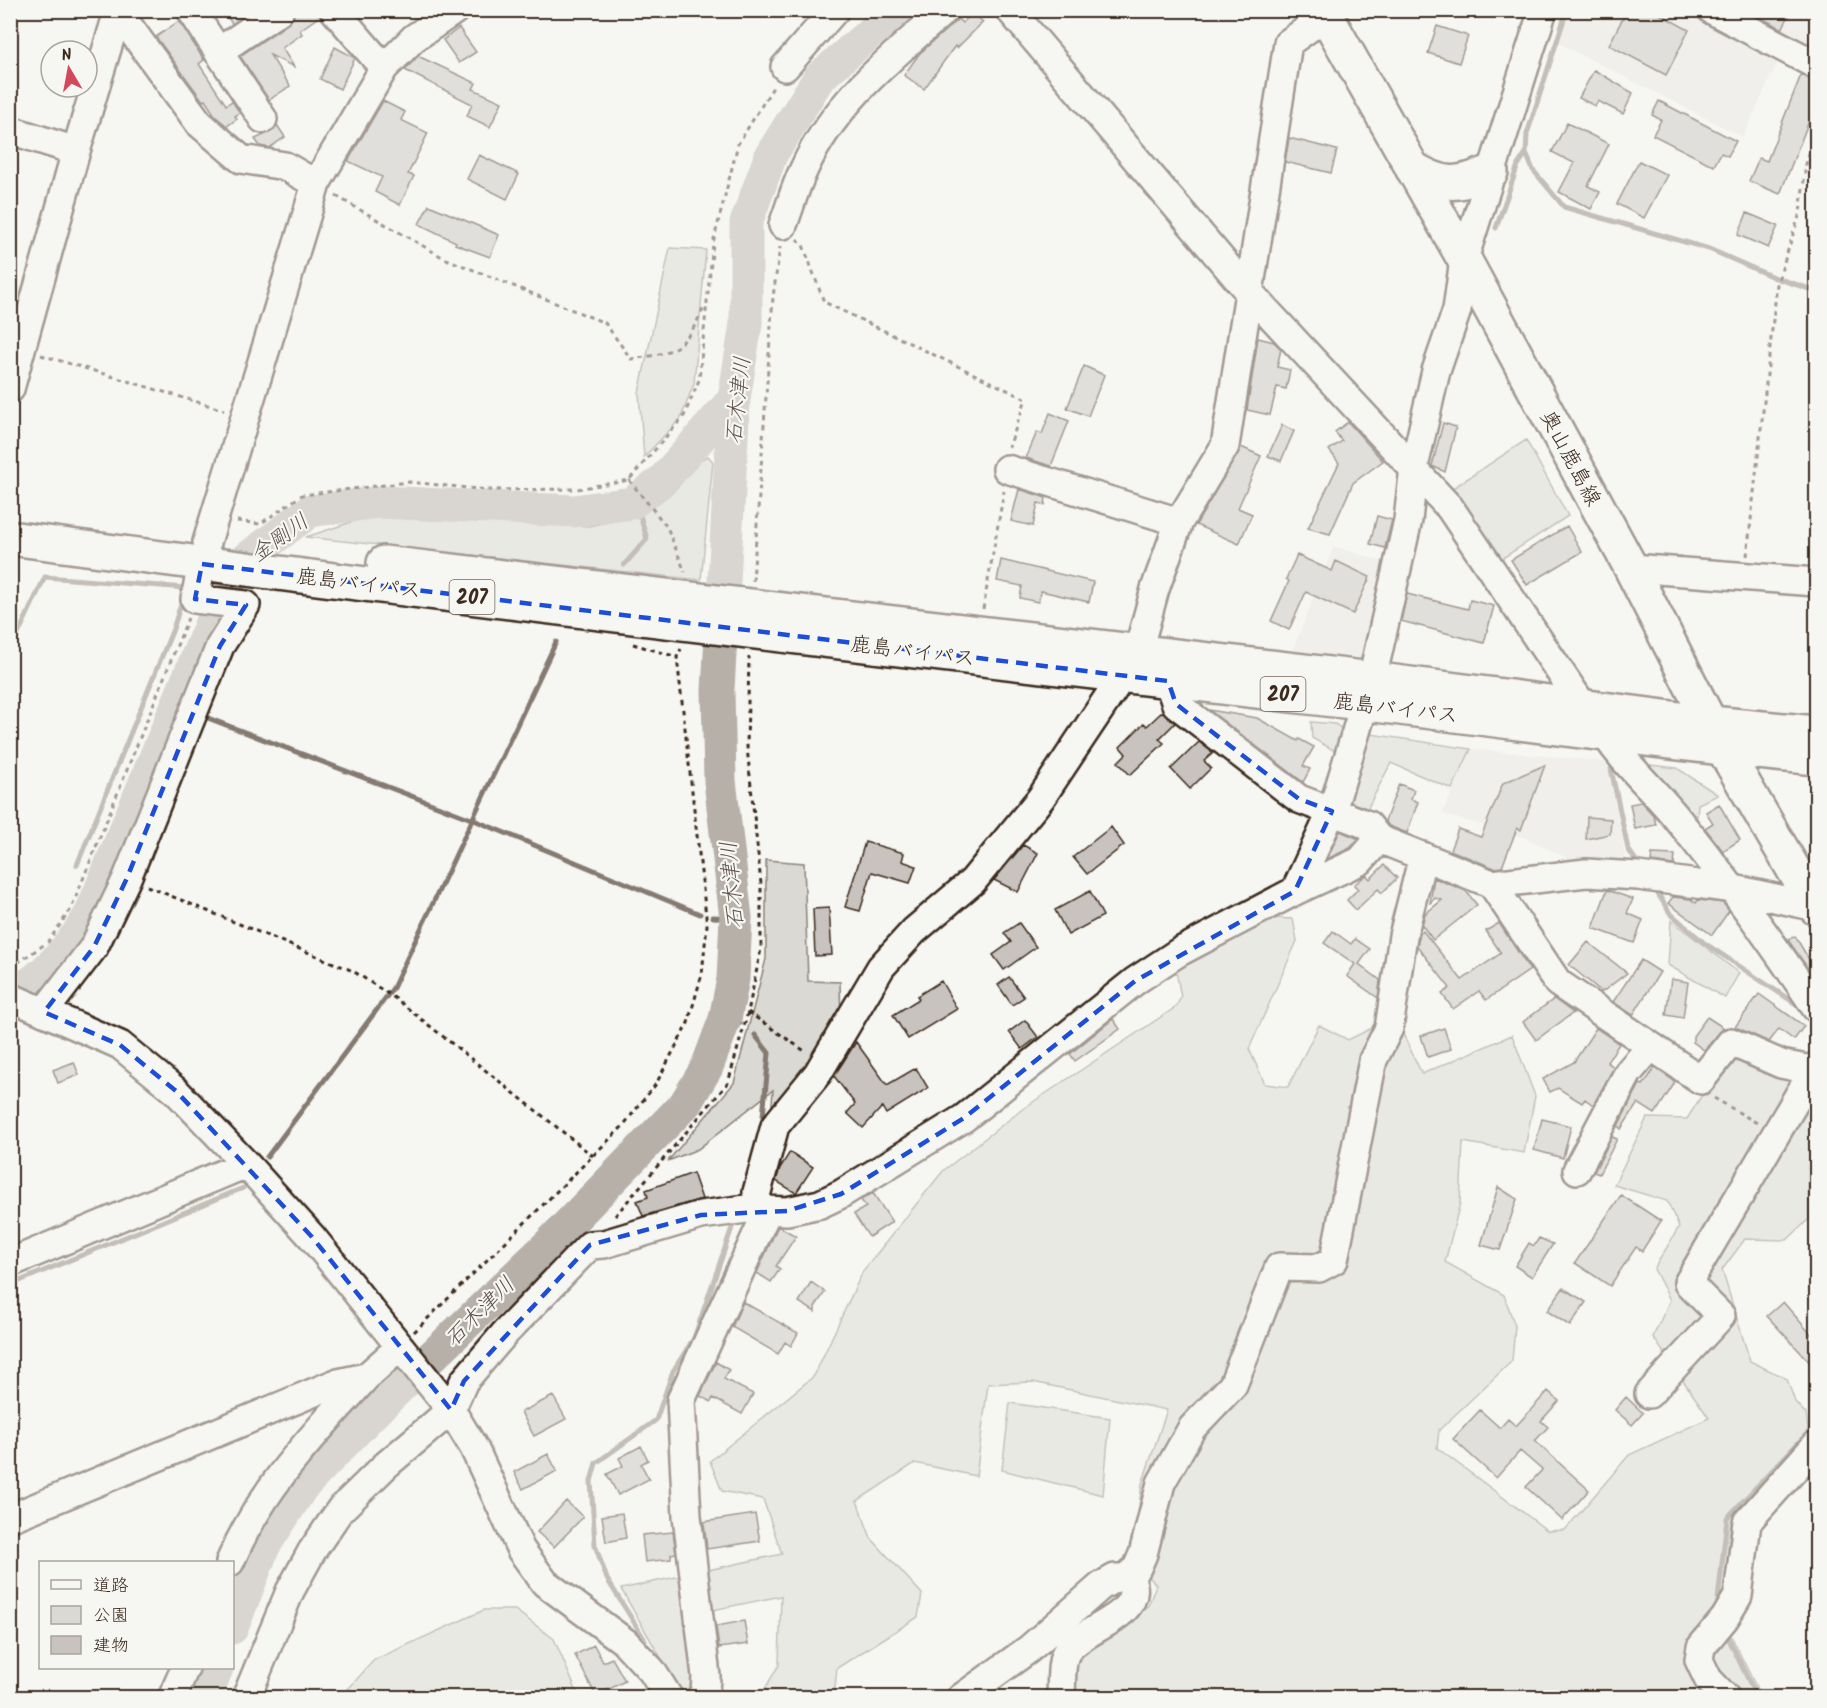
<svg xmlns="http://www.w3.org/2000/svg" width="1827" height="1708" font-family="Kalam,'Klee One',sans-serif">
<rect width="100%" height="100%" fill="#f6f6f2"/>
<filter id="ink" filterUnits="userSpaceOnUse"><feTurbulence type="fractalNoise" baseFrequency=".0167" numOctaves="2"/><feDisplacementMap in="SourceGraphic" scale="12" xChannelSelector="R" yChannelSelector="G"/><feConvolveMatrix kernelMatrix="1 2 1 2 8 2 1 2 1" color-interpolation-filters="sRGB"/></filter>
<g filter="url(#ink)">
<path fill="#e8e7e2" d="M1563 11H1816V57L1787 42 1743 137 1554 41Z
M1334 546 1390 564 1367 664 1290 657Z
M1471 749 1607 762 1628 869 1576 870 1567 858 1526 838 1442 814Z"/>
<path fill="#dad9d3" stroke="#8a8278" stroke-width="1.5" d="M670 248 706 250 694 383 681 418 644 457 639 393Z
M1526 440 1568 516 1495 563 1447 492Z
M708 456 713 462 701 580 306 537 367 517 588 526 640 516 698 461Z
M1311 722 1335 724 1362 743 1371 734 1471 749 1452 789 1391 763 1363 817 1322 802 1339 753 1312 738Z
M1632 763 1677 768 1718 795 1698 804 1696 830Z
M766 860 804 863 808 981 840 982 841 1025 770 1130 773 1090 698 1149 668 1161 734 1083 766 959Z
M1273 918 1293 919 1297 941 1249 1049 1265 1084 1288 1087 1319 1025 1348 1040 1378 1025 1402 1032 1422 1074 1512 1035 1535 1096 1524 1153 1463 1142 1460 1203 1445 1262 1504 1295 1515 1326 1512 1361 1439 1430 1437 1448 1548 1531 1565 1530 1629 1455 1709 1418 1653 1337 1670 1300 1654 1269 1679 1227 1667 1201 1614 1185 1647 1118 1687 1119 1731 1049 1816 1091V1152L1808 1165 1809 1219 1787 1240 1745 1239 1722 1270 1750 1361 1787 1379 1795 1402 1806 1414 1809 1438 1731 1521 1721 1615 1761 1697H1053L1060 1653 1148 1606 1156 1585 1132 1557 1142 1484 1167 1410 1033 1382 988 1384 976 1476 915 1463 857 1501 871 1538 922 1594 918 1617 837 1668 834 1697H760L779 1665 781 1596 693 1614 702 1684 683 1696 621 1589 782 1554 763 1499 722 1491 710 1461 814 1376 863 1271 943 1171 1024 1108 1176 1007 1181 997 1176 971Z
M1671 920 1739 973 1725 998 1668 965Z
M1010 1403 1110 1418 1103 1495 1002 1470Z
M484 1610H515L554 1639 579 1697H341L374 1660Z"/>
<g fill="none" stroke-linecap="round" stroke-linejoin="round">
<path stroke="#857a71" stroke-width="5" d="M1567 10 1527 134 1526 153 1533 170 1564 207 1709 249 1773 277 1816 291
M1496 228 1518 165 1526 153
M624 565 647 539 639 512 632 503
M10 651 45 577 186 588 173 629 77 865
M200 715 474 820 700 914
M1611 769 1628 849 1641 868
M1653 886 1670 913 1703 942 1799 1006
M713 917 736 918
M1805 1014 1816 1029
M725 1019 740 1023
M755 1035 769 1053 762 1127
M267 1157 393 988 556 642
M10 1285 243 1188
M1717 1609 1727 1518 1816 1424
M1725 1631 1757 1698
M645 1640 607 1579 595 1545 591 1481 596 1463 656 1420 673 1371 694 1338 735 1219"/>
<path stroke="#b6b0a9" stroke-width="33" d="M10 996C46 976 69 949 90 915L225 589 245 560 310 511 380 502 574 511 632 503 662 481 734 399
M232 1628 264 1546 302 1487 374 1412 547 1246 685 1104 707 1067 725 1019 733 979 736 918 720 781 718 690 734 399 746 324V223L771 155 819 78 896 10
M205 1698 217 1668"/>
</g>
<path fill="#c8c3be" stroke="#3b2a1e" stroke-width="1.5" d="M223 10H251L232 24Z
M295 10H319L320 16 300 30 302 34 282 48 294 67 270 55 290 86 269 100 240 56 289 23Z
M1627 10H1652L1689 30 1666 75 1609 45Z
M1747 10H1792L1782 29Z
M973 13 983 22 957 48 955 46 924 89 904 75 919 54 958 19 962 23Z
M179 21 204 60 199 64 226 105 232 101 240 113 235 116 237 119 227 126 216 117 205 100 203 101 156 37Z
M1437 26 1468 36 1459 63 1428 53Z
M459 28 476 52 459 63 443 40Z
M335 47 355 58 340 89 320 79Z
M418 56 476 83 473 89 502 102 490 127 467 116 472 104 405 70Z
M1594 70 1633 93 1623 114 1598 101 1595 106 1579 98Z
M1801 75 1816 81V103L1780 194 1749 181 1759 158 1767 161Z
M383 101 405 112 401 120 428 133 408 174 414 176 400 205 375 192 382 177 348 161Z
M1659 101 1736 141 1728 156 1721 153 1714 166 1653 135 1661 120 1652 115Z
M1567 123 1609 144 1588 186 1600 192 1591 209 1559 192 1574 163 1552 152Z
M277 125 285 137 269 148 260 146 255 139 271 132Z
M1289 138 1337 150 1331 173 1285 162Z
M479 155 519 174 507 199 467 179Z
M1639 161 1667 175 1644 218 1617 204Z
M429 205 499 235 490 257 455 244 456 242 419 224Z
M1747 213 1778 226 1768 248 1738 235Z
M1258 338 1274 342 1281 349 1277 367 1290 370 1286 389 1277 387 1270 415 1247 410Z
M1084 366 1104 375 1088 416 1067 408Z
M1050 413 1069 421 1051 466 1026 458 1037 432 1042 434Z
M1348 422 1383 461 1353 483 1330 534 1308 528 1339 463 1329 450 1342 441 1335 432Z
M1443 423 1456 427 1445 472 1432 466Z
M1282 425 1294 431 1281 461 1268 456Z
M1241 447 1261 456 1238 508 1252 514 1239 544 1196 525Z
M1019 489 1046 498 1045 505 1038 503 1033 526 1011 521Z
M1377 516 1392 520 1385 548 1370 544Z
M1567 526 1582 552 1527 585 1511 560Z
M1297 555 1332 571 1336 561 1370 577 1353 614 1306 592 1289 630 1271 621 1289 581 1286 579Z
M1001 560 1093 582 1089 602 1041 591 1038 602 1020 598 1022 586 997 581Z
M1407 594 1468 609 1470 600 1494 606 1484 643 1401 621Z
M1209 710 1257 718 1298 741 1299 739 1314 747 1303 766 1310 769 1303 782Z
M1163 711 1175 723 1159 739 1164 743 1130 775 1118 762 1126 754 1120 747 1144 723 1147 726Z
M1199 742 1213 753 1204 761 1211 768 1190 789 1171 769Z
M1545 765 1521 830 1517 828 1502 867 1494 868 1450 850 1458 829 1481 837 1503 783Z
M1399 784 1414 790 1411 799 1418 802 1407 833 1389 826 1385 821Z
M1641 802 1654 816 1656 825 1635 829 1630 804Z
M1719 804 1740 840 1723 851 1705 828 1713 823 1706 812Z
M1587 817 1611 819 1610 834 1586 839Z
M1111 827 1124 845 1087 874 1073 857Z
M1340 831 1359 839 1350 848 1327 859Z
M865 842 904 853 902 861 916 866 910 883 872 872 860 911 845 907Z
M1023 845 1038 853 1018 892 994 880Z
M1652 854 1675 855 1674 865 1651 862Z
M1384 865 1397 878 1382 893 1378 889 1356 910 1347 900 1358 889 1354 885 1366 875 1370 879Z
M1434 878 1466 891 1477 905 1433 940 1422 925 1425 914 1442 900 1435 898 1430 903Z
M1607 890 1633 899 1627 913 1643 920 1634 943 1593 928Z
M1090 891 1103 916 1068 935 1055 910Z
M1673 897 1690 899 1696 903 1698 900 1723 903 1729 911 1712 935 1668 903Z
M829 908 832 955 815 956 813 909Z
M1019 923 1036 947 1004 970 993 955 1011 942 1004 933Z
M1499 923 1530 970 1486 1000 1479 991 1453 1009 1442 994 1450 988 1417 946 1420 933 1423 931 1462 980 1501 953 1486 931Z
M1333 931 1351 944 1355 939 1370 949 1359 964 1380 980 1378 998 1347 976 1355 964 1324 943Z
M1795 936 1816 971 1814 977 1788 940Z
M1588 942 1627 973 1602 992 1569 965Z
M1641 960 1660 972 1633 1015 1613 1002Z
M1009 977 1024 997 1012 1005 998 985Z
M1671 979 1688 982 1683 1018 1666 1015Z
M941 981 957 1009 908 1039 893 1015 919 999 917 996Z
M1759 994 1804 1026 1794 1040 1779 1029 1769 1042 1735 1027Z
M1554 999 1573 1013 1536 1040 1523 1022Z
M1707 1017 1724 1028 1704 1050 1693 1042V1036Z
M1113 1019 1120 1029 1075 1061 1070 1054Z
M1025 1020 1038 1037 1022 1049 1009 1032Z
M1444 1028 1451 1049 1428 1057 1421 1036Z
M1596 1028 1619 1044 1607 1062 1614 1067 1593 1105 1585 1099 1582 1103 1558 1088 1550 1092 1543 1079 1574 1062Z
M856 1042 887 1085 916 1068 928 1088 886 1114 882 1107 863 1128 847 1113 855 1104 834 1076Z
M74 1062 79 1075 58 1083 53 1070Z
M1655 1068 1674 1081V1084L1655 1114 1638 1103 1621 1129 1618 1126 1640 1084 1643 1085Z
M1542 1119 1571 1126 1563 1158 1534 1150Z
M1612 1137 1617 1139 1599 1174 1594 1172Z
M790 1152 813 1167 796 1193 776 1181 780 1168Z
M693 1173 702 1199 643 1216 637 1201 648 1197 646 1190Z
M1498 1187 1517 1199 1500 1250 1481 1245Z
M873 1193 892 1222 869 1237 854 1214 866 1207 861 1200Z
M1621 1195 1661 1221 1642 1251 1636 1247 1610 1286 1575 1263Z
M778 1226 796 1236 776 1266 780 1269 771 1282 757 1273Z
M1539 1238 1553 1244 1532 1277 1515 1266 1529 1243 1534 1246Z
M811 1282 825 1292 815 1307V1312L799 1302Z
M1563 1288 1586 1302 1570 1326 1547 1311Z
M743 1302 798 1333 791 1346 785 1342 778 1354 732 1327Z
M1783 1302 1816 1340V1369L1767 1316Z
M716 1362 729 1370 724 1379 753 1394 742 1414 713 1398 711 1402 700 1396Z
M1548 1391 1559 1401 1541 1421 1548 1427 1535 1441 1589 1490 1562 1520 1526 1487 1542 1470 1520 1451 1496 1478 1453 1439 1480 1410 1500 1428 1508 1419 1516 1426Z
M553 1396 566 1419 534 1436 521 1412Z
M1626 1397 1643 1413 1632 1425 1615 1410Z
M641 1446 648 1460 641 1464 649 1479 618 1495 607 1474 623 1466 619 1458Z
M548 1454 557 1471 523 1489 514 1472Z
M566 1501 583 1517 554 1547 537 1532Z
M622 1513 626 1538 606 1542 602 1516Z
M755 1514 760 1541 707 1549 704 1522Z
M673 1532 676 1553 671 1554V1559L645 1562 642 1535Z
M744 1621 748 1644 719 1648 716 1626Z
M594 1645 603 1662 612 1658 625 1681 596 1696 575 1655Z"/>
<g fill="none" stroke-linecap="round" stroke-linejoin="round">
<defs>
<path id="minor" d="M191 10 263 119
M334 10 384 68
M1010 10 1248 291 1450 508 1583 706
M1712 10 1816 65
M218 52 280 10
M785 67 835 10
M10 130 76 151
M783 225C790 207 795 187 804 169 833 104 892 57 945 10
M10 389 76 151 115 22 124 20 199 123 241 159 285 166 316 184
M1007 469 1179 522
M207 542 316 184 384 68 414 38 455 10
M1631 568 1816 582
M1138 651 1155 589 1179 522 1225 446 1288 43 1326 16
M1168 681 1176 704 1299 799 1368 825 1379 839 1492 884 1586 873 1638 876 1734 889 1816 907
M1605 734C1629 770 1655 790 1680 822 1729 882 1773 944 1816 1008
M1492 884 1558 983 1701 1080 1731 1042 1781 1064 1816 1071
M1295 891 1360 861 1379 839
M10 997 120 1045 176 1091 246 1164 312 1237 451 1410 474 1448 521 1550 545 1583 625 1642 652 1671 669 1698
M44 1012 94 947 127 878 220 646 246 605 195 599 202 564
M1577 1170 1628 1073 1651 1046
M756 1209 757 1192 775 1126 818 1073 881 967 914 931 973 881 1041 798 1123 675
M10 1263 246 1164
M1649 1394 1721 1316 1688 1283 1816 1066
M10 1518 334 1384 366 1377 400 1347
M230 1562C262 1487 312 1437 366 1377
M1125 1578 1137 1568 1143 1554 1161 1483 1192 1428 1233 1385 1279 1267 1319 1268 1334 1260 1373 1060 1389 1028 1403 936 1423 856
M172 1698 185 1668
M246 1698 290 1591 312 1551 340 1510 386 1465 451 1410 464 1381 505 1333 590 1245 604 1244 701 1215 746 1209 787 1211 820 1204 841 1194 964 1118 1135 981 1179 952 1295 891 1332 811 1372 679 1408 520 1414 467 1436 371 1457 310 1464 259 1543 10
M700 1698 705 1694 706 1676 687 1516 681 1400 768 1210
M961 1698 1029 1649 1101 1586 1115 1578H1125L1133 1585C1139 1618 1083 1628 1067 1651 1060 1661 1062 1685 1061 1698
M1726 1698 1708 1679 1699 1660 1701 1647 1725 1618 1738 1596 1747 1522 1816 1445"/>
<path id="major" d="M1323 10 1464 259 1631 568 1724 750 1816 908
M1412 168C1444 187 1458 186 1491 172"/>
<path id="highway" d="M10 538C443 596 875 647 1308 697 1478 716 1647 742 1816 758
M384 563 1372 679 1711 723 1816 733"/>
</defs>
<use href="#minor" stroke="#3b2a1e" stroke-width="32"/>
<use href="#major" stroke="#3b2a1e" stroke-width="38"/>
<use href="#highway" stroke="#3b2a1e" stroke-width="38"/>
<path stroke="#3b2a1e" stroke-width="3" stroke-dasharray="4.5 4.5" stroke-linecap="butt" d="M336 196 444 258 605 323 631 359C675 353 685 349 704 307
M797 239 803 245 824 302 1026 399 1009 447
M41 355 224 410
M629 480 667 527 685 572
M237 521 260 524 302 495 409 482 488 490 577 489 629 480 684 416 699 380 713 243 738 144 775 84
M1747 556 1777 284 1800 213 1806 164 1816 131
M753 581 773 297 780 247
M983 609 1004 491
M633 644 677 657
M147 886 353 971 396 999 593 1156
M10 968 48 942 71 909 188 618
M748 1012 806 1052
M1714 1098 1757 1123
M615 1216 728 1083 748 1012 761 949V884L747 747 749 657
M414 1332 622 1127 656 1084 688 1023 702 974 707 925 677 657 681 649"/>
<use href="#minor" stroke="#f6f6f2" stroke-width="27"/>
<use href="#major" stroke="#f6f6f2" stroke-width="33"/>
<use href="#highway" stroke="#f6f6f2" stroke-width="33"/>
</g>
</g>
<path d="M0 0H1827V1708H0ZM202 564 1168 681 1176 704 1299 799 1332 811 1295 891 1135 981 964 1118 841 1194 787 1211 701 1215 590 1245 464 1381 451 1410 312 1237 176 1091 120 1045 44 1012 94 947 127 878 220 646 246 605 195 599Z" fill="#f6f6f2" fill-opacity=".55" fill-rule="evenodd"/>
<path fill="none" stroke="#1d4ed8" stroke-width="4.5" stroke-dasharray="12 8" stroke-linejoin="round" d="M202 564 1168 681 1176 704 1299 799 1332 811 1295 891 1135 981 964 1118 841 1194 787 1211 701 1215 590 1245 464 1381 451 1410 312 1237 176 1091 120 1045 44 1012 94 947 127 878 220 646 246 605 195 599Z"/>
<g text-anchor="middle" stroke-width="4.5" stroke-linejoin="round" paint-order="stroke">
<g fill="#f6f6f2" stroke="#73675e" stroke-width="1.5">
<rect x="449.5" y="580" width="45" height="34" rx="4.5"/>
<rect x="1260.5" y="677" width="45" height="34" rx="4.5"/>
</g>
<g font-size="20" font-weight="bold" fill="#3b2a1e">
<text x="472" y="604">207</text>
<text x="1283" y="701">207</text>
</g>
<g font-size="21" fill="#3b2a1e" stroke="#f6f6f2">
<text transform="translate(1571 458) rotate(62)" y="7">奥山鹿島線</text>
<text transform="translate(359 583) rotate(7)" y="7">鹿島バイパス</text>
<text transform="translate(913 651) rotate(7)" y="7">鹿島バイパス</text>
<text transform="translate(1396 708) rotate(7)" y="7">鹿島バイパス</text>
</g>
<g font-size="22" font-style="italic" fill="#605248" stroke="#f6f6f2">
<text transform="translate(737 400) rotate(-84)" y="8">石木津川</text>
<text transform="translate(279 537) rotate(-36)" y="8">金剛川</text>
<text transform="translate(731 885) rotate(-95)" y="8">石木津川</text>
<text transform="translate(479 1311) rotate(-45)" y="8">石木津川</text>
</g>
</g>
<rect width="1827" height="1708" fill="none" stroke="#f6f6f2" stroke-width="36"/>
<rect x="18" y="18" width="1791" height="1672" fill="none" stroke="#3b2a1e" stroke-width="2" filter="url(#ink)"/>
<rect x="39" y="1561" width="195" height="108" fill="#f6f6f2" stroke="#aba49d" stroke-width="1.5"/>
<rect x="51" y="1580" width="30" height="9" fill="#f6f6f2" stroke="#aba49d" stroke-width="1.5"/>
<text x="93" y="1591" font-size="18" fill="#3b2a1e">道路</text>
<rect x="51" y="1606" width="30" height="18" fill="#dad9d3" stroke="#aba49d" stroke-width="1.5"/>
<text x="93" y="1621" font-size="18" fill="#3b2a1e">公園</text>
<rect x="51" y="1636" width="30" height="18" fill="#c8c3be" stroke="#aba49d" stroke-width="1.5"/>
<text x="93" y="1651" font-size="18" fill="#3b2a1e">建物</text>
<g transform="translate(69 69) rotate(350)"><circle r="28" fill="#f6f6f2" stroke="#aba49d" stroke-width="1.5"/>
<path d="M0-4.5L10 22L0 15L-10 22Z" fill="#d1495b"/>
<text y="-9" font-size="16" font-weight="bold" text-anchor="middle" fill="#3b2a1e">N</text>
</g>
</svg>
